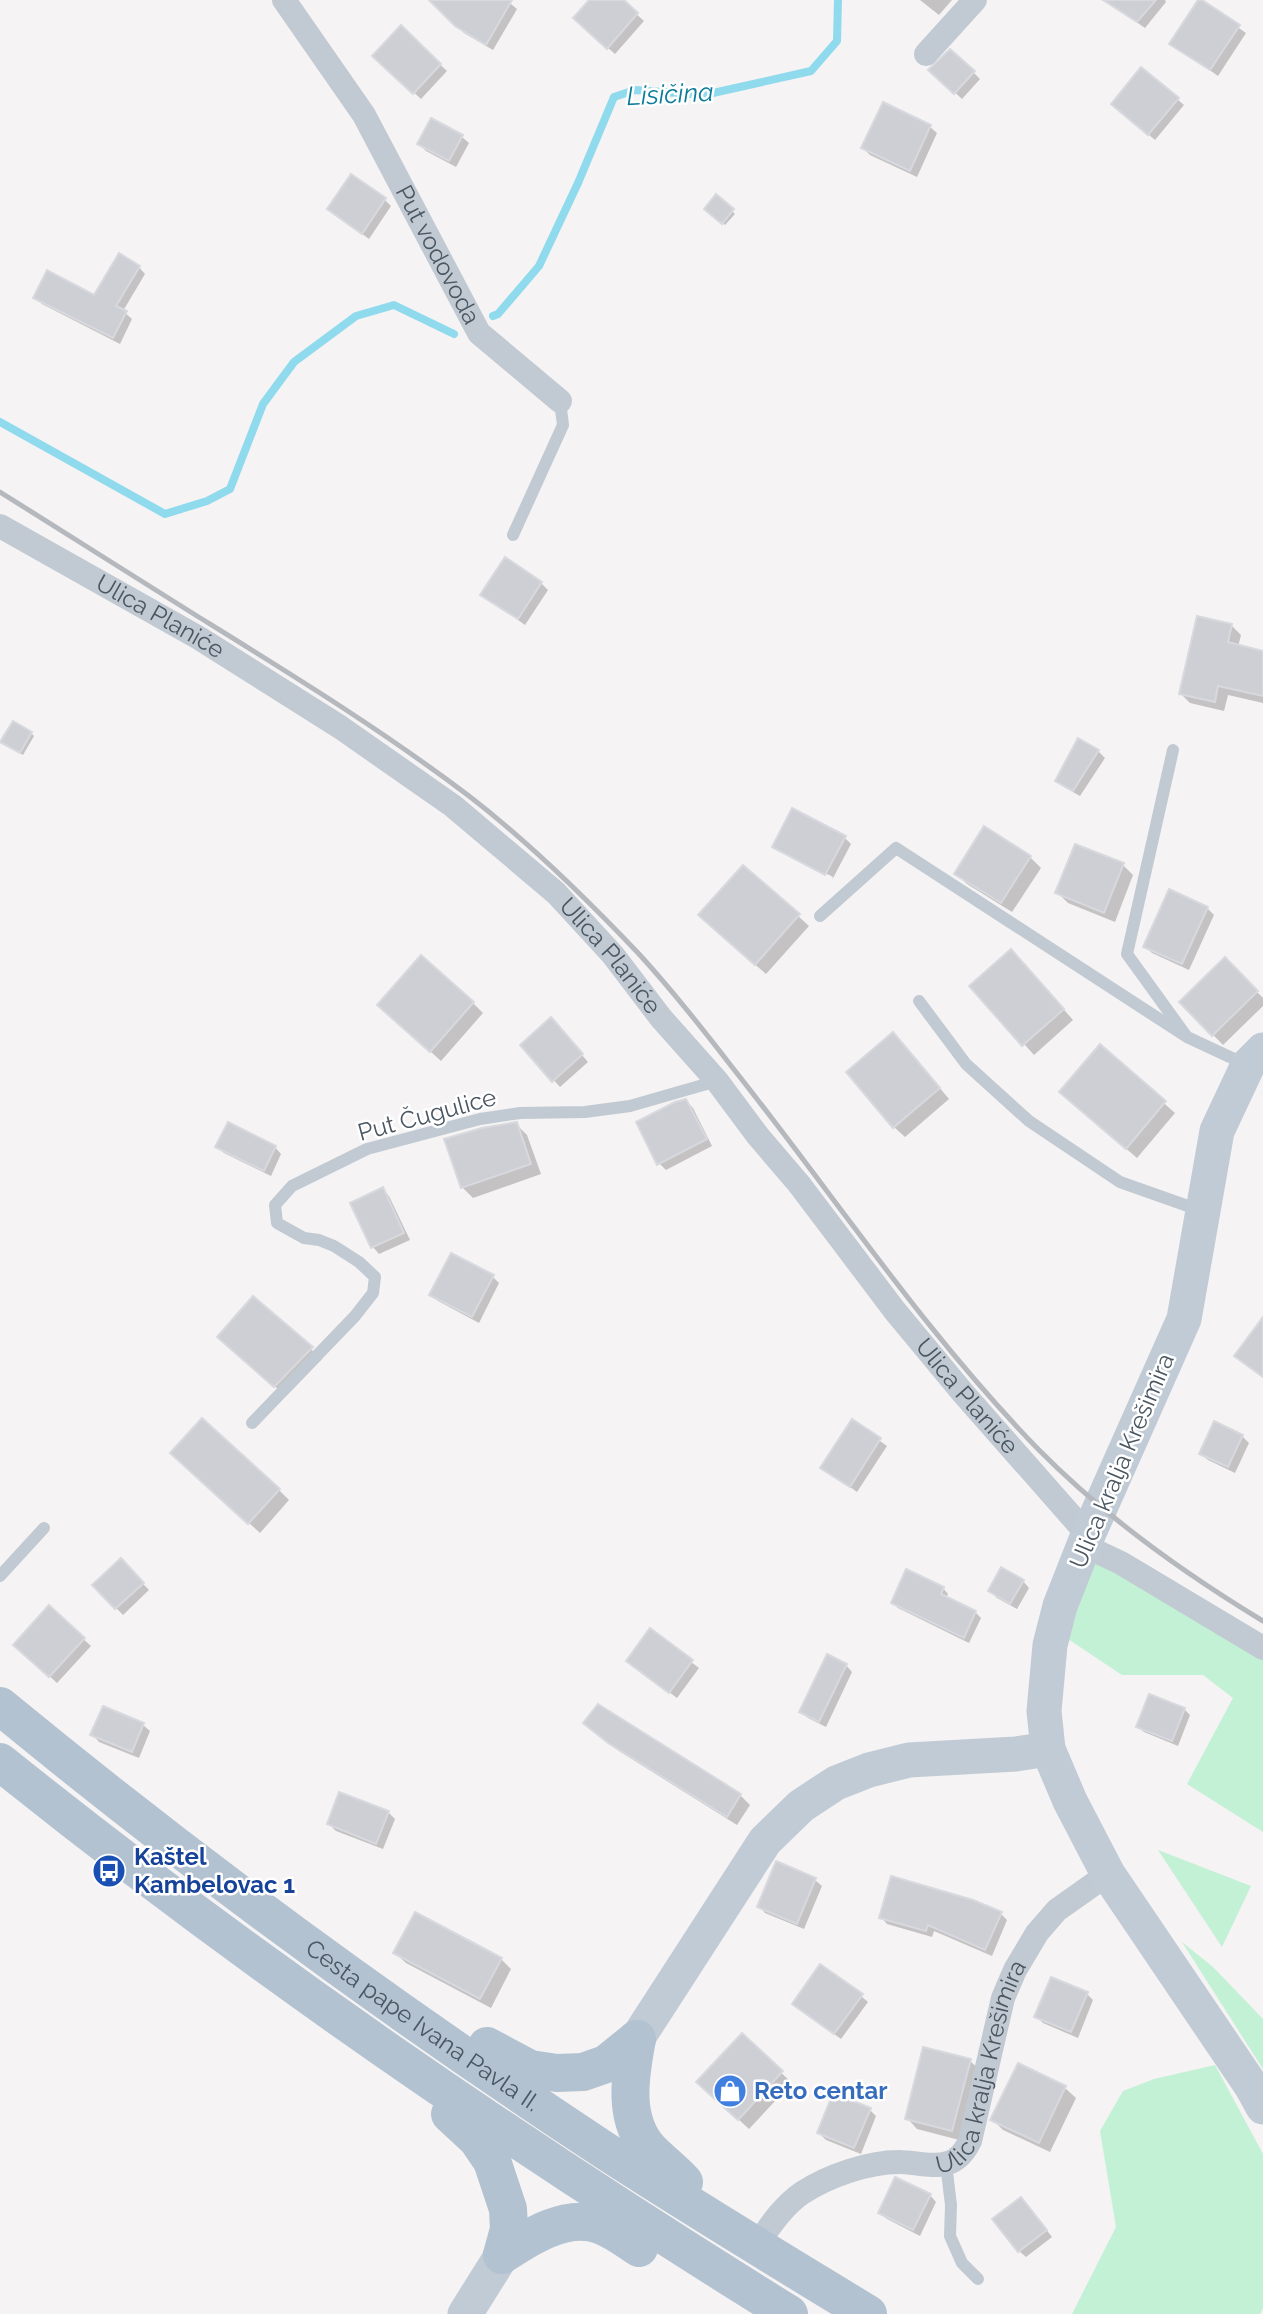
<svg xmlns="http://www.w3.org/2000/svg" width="1263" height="2314" font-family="Raleway,sans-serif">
<rect width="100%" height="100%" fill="#f5f3f3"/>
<path fill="#c3f1d5" d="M1097 1563 1263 1657V1832L1187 1784 1233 1698 1203 1675H1122L1065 1637 1092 1566Z
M1158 1850 1251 1886 1222 1947Z
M1182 1942 1213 1967 1263 2019V2069Z
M1215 2065 1263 2154V2308L1260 2314H1072L1116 2227 1100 2131 1123 2091 1154 2079Z"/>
<path fill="#0003" d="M431 0H506L517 9 493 50 464 33Z
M591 0H621L644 21 615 54 582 25Z
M920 0H952L939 15Z
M1104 0H1165L1166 2 1145 28Z
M1200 1 1246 33 1218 76 1172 43Z
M401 28 447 71 421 99 374 56Z
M931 70 973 72 980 79 962 99Z
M1177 99 1184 105 1155 140 1120 110Z
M884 105 930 127 937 133 917 177 870 155 863 148Z
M462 137 469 143 456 167 426 151 419 144Z
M716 196 735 214 725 225 706 208Z
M385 200 391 206 369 239 329 209Z
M139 267 145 274 123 311 132 319 120 344 42 304 35 297H95Z
M541 583 548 590 525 625 483 595Z
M1231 625 1241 635 1238 647 1263 653V703L1228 695 1224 711 1190 703 1181 694Z
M31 733 34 736 23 755 5 744Z
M1098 751 1105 758 1080 796 1064 787 1057 781Z
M844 837 851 844 832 880 833 877 779 849V852L774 847Z
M1030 857 1041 868 1012 912 967 884 956 873Z
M1123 865 1133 875 1115 922 1068 903 1057 892Z
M1207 908 1214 915 1189 970 1152 953 1145 946Z
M798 916 809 926 766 974 711 926Z
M1225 960 1263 998V1006L1223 1045 1181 1002Z
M1021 961 1073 1020 1034 1055 972 986Z
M473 1003 483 1013 441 1061 390 1015Z
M557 1026 588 1062 560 1087 522 1045Z
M903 1044 949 1099 905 1137 894 1127Z
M1100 1047 1175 1113 1137 1158 1072 1102Z
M686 1101 693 1108 712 1146 666 1170 659 1163Z
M516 1124 527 1135 541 1174 473 1198 462 1187Z
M217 1147H275L281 1154 271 1176 224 1153Z
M383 1190 389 1196 410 1240 379 1254 373 1247Z
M493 1277 499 1283 479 1323 438 1301 431 1295Z
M253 1298 322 1359 286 1396 229 1347Z
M853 1422 887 1446 857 1492 823 1467Z
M1242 1436 1249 1443 1235 1473 1208 1460 1201 1454Z
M183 1463 279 1490 289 1500 260 1533Z
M121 1561 149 1590 123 1615 94 1585Z
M1023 1581 1029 1588 1017 1609 997 1598 990 1591Z
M943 1588 948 1594 946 1598 975 1612 981 1618 969 1643 898 1608 893 1603Z
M49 1608 91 1646 57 1683 22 1651Z
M650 1631 699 1668 677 1698 628 1661Z
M846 1665 852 1672 826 1727 808 1718 801 1712Z
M599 1706 740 1795 750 1805 737 1825 619 1751 595 1732Z
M1184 1709 1190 1715 1178 1746 1144 1732 1138 1727Z
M143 1725 150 1731 139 1758 99 1742 93 1735Z
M388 1812 395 1819 383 1849 336 1831 329 1824Z
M815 1880 822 1886 804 1929 765 1913 759 1906Z
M1001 1914 1007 1920 992 1956 934 1931 932 1937 887 1924 881 1917Z
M395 1953 501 1959 511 1969 491 2008 406 1963Z
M1087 1994 1093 2000 1078 2038 1043 2023 1036 2016Z
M861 1996 868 2002 841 2039 794 2004Z
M742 2036 792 2083 749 2129 709 2092Z
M970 2061 981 2071 963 2141 917 2129 907 2118Z
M1065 2088 1076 2098 1050 2152 1003 2130 992 2119Z
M870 2110 876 2116 861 2154 826 2140 819 2133Z
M930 2195 936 2202 920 2236 887 2219 880 2213Z
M1028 2206 1052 2237 1026 2257 1019 2251Z"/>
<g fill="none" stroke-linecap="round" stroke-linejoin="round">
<path stroke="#90daee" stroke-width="8" d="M493 316 498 314 539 266 578 183 614 97 635 90 704 95 811 71 837 41 838 0
M0 422 165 514 207 501 230 489 263 404 294 362 356 316 394 305 454 334"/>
</g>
<path fill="#cdcfd5" stroke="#d7d9de" stroke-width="2" d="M429 0H512L486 45 455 26Z
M589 0H624L638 13 607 49 573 18Z
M1103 0H1156L1137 22Z
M1198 0H1202L1240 25 1210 70 1169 44Z
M401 25 441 64 413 94 372 56Z
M950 49 975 71 954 94 928 70Z
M1141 67 1179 98 1148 135 1111 104Z
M883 102 931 125 910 171 861 148Z
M431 118 463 135 449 161 417 144Z
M351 174 386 198 362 234 327 209Z
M716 194 734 209 722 224 704 209Z
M119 253 140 266 116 306 127 311 113 338 33 298 47 270 94 295Z
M505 557 542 582 518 619 480 595Z
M1197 616 1232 624 1228 642 1263 651V696L1218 686 1215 702 1179 694Z
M13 721 32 732 20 753 0 742Z
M1078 738 1099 750 1073 791 1055 781Z
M792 808 846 836 825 875 772 847Z
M984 826 1031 856 1001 903 954 874Z
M1075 844 1124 863 1104 913 1055 893Z
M743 865 800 914 755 965 698 915Z
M1169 889 1208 907 1182 964 1143 947Z
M1011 949 1064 1009 1022 1046 969 986Z
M421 955 474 1002 430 1052 377 1005Z
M1225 957 1258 991 1212 1036 1179 1002Z
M551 1017 583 1054 552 1082 520 1045Z
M893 1032 940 1088 893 1128 846 1072Z
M1100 1044 1166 1101 1126 1149 1059 1092Z
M686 1099 707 1139 657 1165 636 1122 675 1102Z
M228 1122 276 1146 264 1171 215 1147Z
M517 1122 531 1164 461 1188 444 1139 482 1128Z
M383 1187 404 1233 371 1248 350 1203Z
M451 1253 494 1275 472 1317 429 1295Z
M253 1296 313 1347 274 1387 217 1337Z
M1263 1317V1377L1234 1356Z
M202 1418 280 1489 248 1524 170 1453Z
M852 1419 881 1438 850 1487 820 1468Z
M1214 1421 1243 1435 1228 1467 1199 1454Z
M121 1558 144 1583 115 1609 92 1585Z
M1001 1567 1024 1580 1010 1604 988 1591Z
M906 1569 944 1587 941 1594 976 1611 964 1638 891 1603Z
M49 1605 85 1638 49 1677 13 1645Z
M650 1628 693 1660 669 1693 626 1661Z
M827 1654 847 1664 819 1722 799 1712Z
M1149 1694 1185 1708 1172 1741 1136 1727Z
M598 1704 741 1794 727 1817 608 1743 583 1723Z
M103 1706 144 1723 132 1752 90 1735Z
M339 1792 389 1811 376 1844 327 1824Z
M776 1861 816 1878 797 1924 757 1907Z
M891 1876 973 1900 1002 1912 985 1950 928 1925 926 1931 879 1918Z
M415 1912 502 1958 480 1999 393 1953Z
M820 1964 863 1994 834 2034 792 2004Z
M1051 1977 1088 1992 1071 2032 1034 2017Z
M742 2033 783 2071 738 2120 696 2082Z
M923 2047 971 2059 952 2131 905 2119Z
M1018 2063 1066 2086 1039 2143 990 2120Z
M833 2093 871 2108 854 2148 817 2133Z
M895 2177 931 2194 913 2230 878 2213Z
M1021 2197 1047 2230 1018 2252 992 2219Z"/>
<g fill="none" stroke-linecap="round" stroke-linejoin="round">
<path stroke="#c1cad2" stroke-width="12" d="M513 535 563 425 560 401
M1173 750 1127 954 1187 1037 1247 1065
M820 916 896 848 1187 1037
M919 1001 966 1064 1029 1121 1120 1182 1202 1211
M252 1423 355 1316 373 1293 375 1277 359 1262 334 1246 319 1240 304 1238 277 1223 275 1205 292 1186 367 1149 480 1119 520 1113 585 1112 630 1106 717 1081
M0 1576 44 1528
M946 2164 951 2205 950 2236 962 2263 978 2279"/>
<g stroke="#c1cad2" stroke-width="24">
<path id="s1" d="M284 0 364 115 479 333 560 401"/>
<path d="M926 54 975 0"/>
<path id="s2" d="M0 526 199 638 340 727 453 806 556 893 613 955 661 1018 717 1081 758 1136 799 1184 895 1311 963 1393 1088 1535"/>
<path d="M1085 1546 1121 1563 1263 1648"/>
<path id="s3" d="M756 2246C770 2226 782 2207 802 2193 828 2176 868 2162 899 2162 914 2162 933 2168 948 2163 958 2160 965 2151 970 2141L1003 1998 1015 1970 1037 1933 1057 1910 1108 1874"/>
</g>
<path stroke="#c1cbd6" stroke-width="35" d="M1263 1050 1248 1065 1217 1131 1184 1319 1088 1535 1060 1606 1050 1645 1044 1711 1048 1749 1070 1801 1108 1874 1252 2087 1263 2107
M637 2039 765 1841 801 1806 836 1783 869 1770 909 1760 1016 1754 1048 1749
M465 2314 502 2255"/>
<g stroke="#b3c2d1" stroke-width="38">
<path id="s4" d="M0 1706C192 1864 393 2011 601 2148 688 2205 778 2259 868 2314"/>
<path d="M0 1762C251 1964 516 2145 789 2314"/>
<path d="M637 2039C630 2076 622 2121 651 2151 662 2162 674 2171 684 2182"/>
<path d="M487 2046 530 2069 557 2073 583 2072 606 2064 637 2039"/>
<path d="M450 2114 477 2139 492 2161 508 2209 509 2229 502 2255"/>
<path d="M502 2255C529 2237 566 2213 600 2225 614 2230 627 2240 639 2248"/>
</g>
<path stroke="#b5b8bd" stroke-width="5" d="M0 492C66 533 131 575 197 616 289 673 382 730 469 796 530 843 586 898 639 954 672 990 702 1028 732 1067 833 1194 924 1332 1038 1449 1104 1516 1182 1572 1263 1621"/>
</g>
<defs>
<symbol id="bus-disc" viewBox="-11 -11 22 22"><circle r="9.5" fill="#1a4fb4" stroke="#fff"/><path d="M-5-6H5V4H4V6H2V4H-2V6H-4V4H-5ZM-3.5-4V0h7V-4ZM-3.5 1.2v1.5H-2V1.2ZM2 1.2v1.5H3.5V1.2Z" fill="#fff"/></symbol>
<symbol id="shop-disc" viewBox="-11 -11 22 22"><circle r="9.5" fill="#3f7fe0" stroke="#fff"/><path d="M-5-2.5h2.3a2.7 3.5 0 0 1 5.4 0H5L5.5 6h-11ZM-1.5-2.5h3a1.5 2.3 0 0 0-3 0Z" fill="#fff"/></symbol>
</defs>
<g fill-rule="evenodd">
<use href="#bus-disc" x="90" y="1852" width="38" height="38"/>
<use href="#shop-disc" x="711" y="2072" width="38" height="38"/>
</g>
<g text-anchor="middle" stroke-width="5" stroke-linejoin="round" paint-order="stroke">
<g font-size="24" fill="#4a5661" stroke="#fff">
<text dy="8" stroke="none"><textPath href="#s1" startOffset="298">Put vodovoda</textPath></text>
<text dy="8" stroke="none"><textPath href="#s2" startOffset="184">Ulica Planiće</textPath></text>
<text dy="8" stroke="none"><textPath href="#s2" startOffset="751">Ulica Planiće</textPath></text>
<text transform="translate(427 1115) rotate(-15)" y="8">Put Čugulice</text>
<text dy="8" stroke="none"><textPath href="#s2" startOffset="1318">Ulica Planiće</textPath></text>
<text transform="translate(1122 1461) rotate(-67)" y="8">Ulica kralja Krešimira</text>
<text dy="8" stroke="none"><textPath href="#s4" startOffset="530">Cesta pape Ivana Pavla II.</textPath></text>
<text dy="8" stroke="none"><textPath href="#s3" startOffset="326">Ulica kralja Krešimira</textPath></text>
</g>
<g font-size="24" font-weight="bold" fill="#164399" stroke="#fff" text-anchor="start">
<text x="134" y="1865">Kaštel<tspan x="134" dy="28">Kambelovac 1</tspan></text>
</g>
<g font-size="24" font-weight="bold" fill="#366cbe" stroke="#fff" text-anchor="start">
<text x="754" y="2099">Reto centar</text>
</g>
<g font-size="26" font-style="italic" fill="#0c7c9b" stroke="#fff">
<text transform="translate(670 94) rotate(-3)" y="9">Lisičina</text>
</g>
</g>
</svg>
